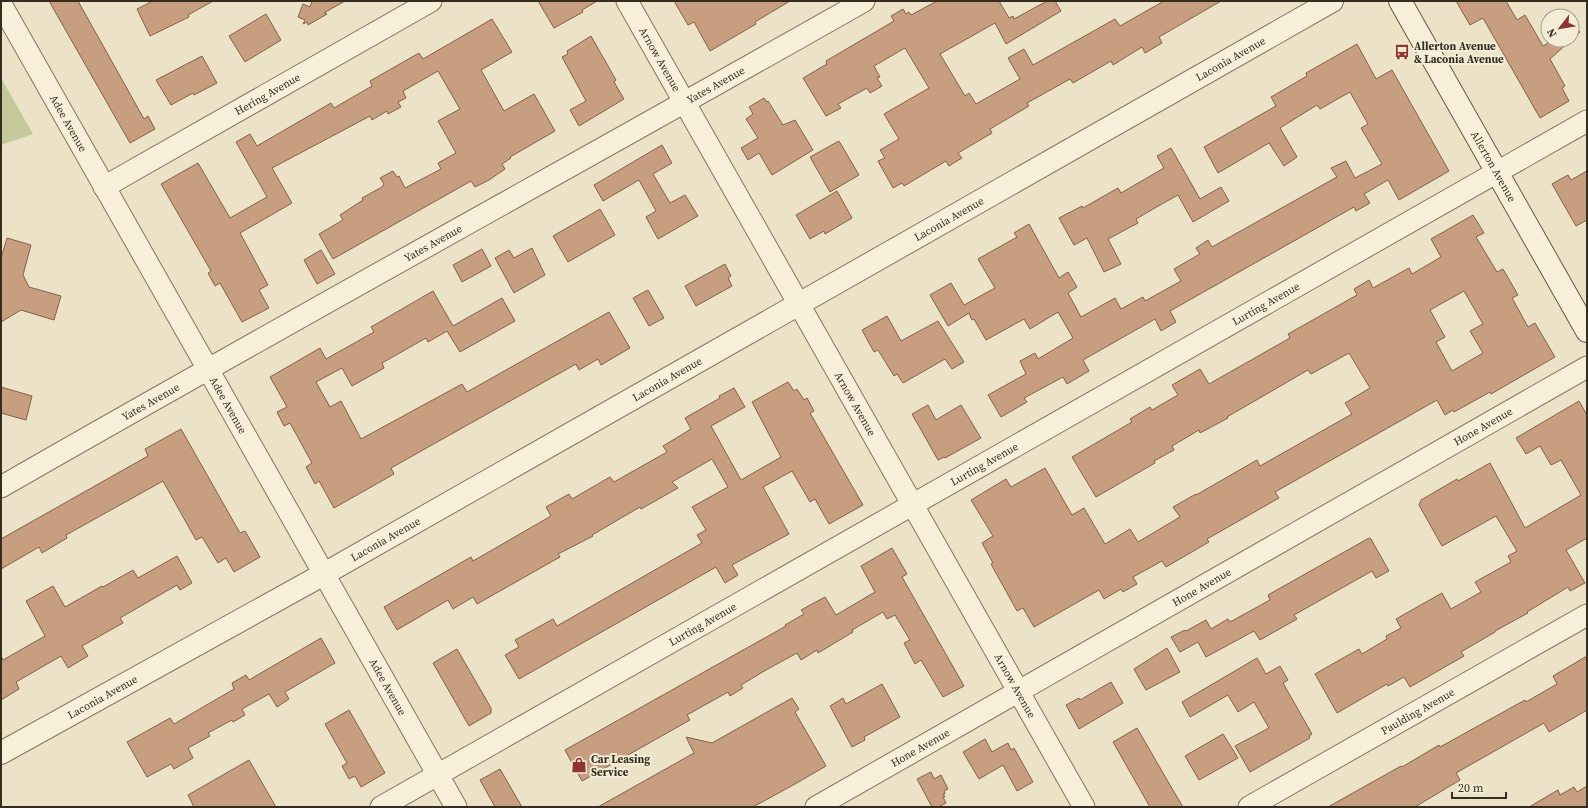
<svg xmlns="http://www.w3.org/2000/svg" width="1588" height="808" font-family="'Source Serif 4',serif">
<rect width="100%" height="100%" fill="#ece2c7"/>
<path fill="#c3c99b" d="M1 78 33 134 1 145Z"/>
<path fill="#c79f80" stroke="#846045" fill-rule="evenodd" d="M49 1H78L144 119 148 116 155 129 130 143Z
M153 1H213L188 15 189 17 150 36 137 9Z
M312 1H345L324 13 327 14 308 25 307 22 303 24 305 20 298 17 303 4 310 7Z
M538 1H597L582 10 583 12 554 28Z
M674 1H790L755 22 756 24 710 51 694 22 688 25Z
M937 1H999L1009 18 1013 16 1014 19 1047 1H1055L1061 11 1006 44 995 23 940 54 965 96 969 93 976 104 1020 79 1008 58 1024 49 1033 65 1115 19 1120 26 1164 1H1221L1159 37 1162 43 1145 53 1142 47 1113 65 1111 61 1073 83 1070 79 1027 103 1029 106 990 129 992 133 958 153 962 158 949 166 946 161 904 186 902 183 893 188 878 161 885 158 880 150 899 139 884 114 929 88 905 48 874 66 880 77 877 78 882 86 870 93 867 88 838 104 841 108 826 116 803 78 827 64 826 61 894 21 891 16 903 9 906 14 909 12 911 15Z
M1456 1H1506L1517 20 1525 15 1543 46 1553 40H1571L1550 59 1565 86 1562 88 1569 101 1540 118 1483 18 1470 25Z
M266 14 281 40 245 62 229 36Z
M492 19 512 52 481 70 504 111 534 94 555 131 510 157 511 158 502 164 505 169 489 180 475 187 471 181 333 259 319 234 343 220 340 215 363 200 362 198 382 187 384 184 380 178 393 171 397 177 399 176 405 188 441 169 438 163 456 153 438 121 460 109 438 71 403 91 406 98 398 102 401 107 388 114 387 111 372 120 370 116 272 168 292 203 240 233 268 285 259 290 269 308 242 322 220 283 215 286 208 273 211 271 161 184 198 163 230 218 267 197 236 142 250 134 257 146 331 103 334 108 372 86 370 81 419 53 423 59Z
M1575 27 1580 32 1572 39V29Z
M591 36 616 80 614 82 624 99 579 126 570 110 586 101 562 57 568 54 567 51Z
M1357 44 1376 79 1392 70 1449 171 1399 200 1388 180 1364 194 1370 203 1356 211 1354 207 1170 311 1176 322 1161 331 1155 319 1083 360 1089 371 1067 384 1063 377 1024 398 1027 402 1001 417 988 395 1026 374 1020 361 1035 353 1038 359 1073 338 1058 312 1030 329 1024 319 986 340 974 319 972 320 969 313 948 326 930 295 951 283 964 305 995 288 978 259 1017 237 1014 233 1029 224 1059 278 1068 272 1077 287 1068 293 1081 317 1115 298 1121 309 1143 297 1145 301 1181 281 1174 269 1200 254 1196 248 1208 240 1212 247 1337 177 1331 168 1346 161 1355 178 1382 164 1361 128 1368 124 1350 92 1320 109 1317 105 1280 128 1297 157 1284 166 1269 143 1218 173 1204 147 1276 106 1271 97 1307 76 1306 73Z
M202 56 217 83 194 95 193 93 171 105 156 80Z
M764 98 767 102 768 101 783 125 795 120 813 150 772 175 759 153 748 160 741 148 758 138 746 119 753 114 749 107Z
M839 141 859 175 830 192 810 157Z
M662 145 672 163 653 174 670 203 685 195 698 216 658 239 646 217 656 211 639 180 603 201 594 185Z
M1171 148 1200 199 1221 187 1229 201 1193 222 1178 195 1160 205 1136 219 1138 223 1108 239 1121 264 1104 272 1087 238 1074 245 1059 218 1082 206 1083 208 1118 188 1121 193 1164 168 1157 156Z
M1587 171V220L1576 226 1552 184 1568 175 1571 180Z
M837 191 852 218 825 234 824 231 810 239 796 215Z
M600 209 615 235 568 262 553 236Z
M1473 215 1484 233 1476 237 1497 272 1503 269 1518 295 1512 298 1528 327 1535 323 1555 357 1491 394 1490 392 1454 412 1453 410 1445 415 1437 400 1275 492 1279 498 1207 539 1209 542 1166 567 1162 561 1133 577 1137 584 1123 592 1121 589 1104 599 1099 590 1034 627 1023 608 1017 611 991 564 993 563 982 543 993 536 971 500 1006 479 1011 487 1045 468 1072 515 1084 508 1105 544 1130 529 1138 542 1180 517 1173 507 1196 494V495L1257 460 1260 466 1352 414 1345 403 1370 388 1349 353 1311 374 1308 370 1227 417 1228 418 1200 433 1199 430 1172 446 1174 450 1154 461 1155 463 1096 497 1072 457 1132 422 1130 419 1150 407 1152 410 1178 395 1172 385 1200 369 1209 384 1290 338 1288 334 1357 295 1354 289 1369 280 1373 288 1409 268 1412 274 1441 257 1431 239ZM1464 291 1483 324 1470 331 1483 353 1452 371 1436 342 1445 337 1430 310Z
M7 238 31 245 23 275 29 287 61 296 54 320 21 310 1 322V258Z
M532 248 545 275 514 293 495 258 509 250 514 258Z
M482 249 491 266 462 282 453 265Z
M321 250 335 274 317 284 304 260Z
M725 264 731 276 728 278 732 286 696 306 685 286Z
M648 290 664 318 649 326 633 298Z
M433 291 453 326 502 298 515 321 460 352 447 331 428 342 426 338 382 363 384 368 352 386 342 368 316 382 330 407 341 401 361 439 462 384 467 392 609 312 630 348 601 365 598 359 579 370 576 364 391 468 394 474 334 508 319 481 315 484 306 467 312 463 290 423 284 426 277 412 287 407 270 377 320 348 326 359 374 332 371 327Z
M887 316 901 341 938 321 964 362 952 369 945 359 903 383 897 374 894 376 878 350 874 352 862 330Z
M788 382 794 391 797 389 804 400 807 398 814 411 810 413 863 505 829 524 815 499 810 502 792 471 763 487 789 534 732 565 738 575 725 583 716 567 519 679 505 655 519 647 515 640 553 619 557 626 702 543 697 535 706 530 692 507 728 487 712 459 672 482 678 488 641 509 640 507 592 535 593 536 558 554 560 557 477 604 473 597 453 609 448 600 397 630 384 607 471 557 473 561 551 516 546 507 569 494 572 499 610 477 614 482 667 452 663 446 691 429 685 418 720 398 719 396 734 388 745 407 711 426 741 480 781 457 752 402Z
M1 387 32 396 26 420 1 413Z
M1579 401 1587 415V538L1566 550 1585 583 1570 591 1568 587 1527 612 1528 613 1495 631V632L1461 652 1464 656 1410 687 1404 677 1388 686 1387 684 1337 713 1315 674 1359 649 1362 654 1387 639 1386 636 1401 628 1396 619 1442 593 1451 609 1481 592 1475 582 1511 562 1508 556 1517 551 1496 516 1442 546 1419 505 1421 500 1457 479 1458 481 1490 463 1525 528 1581 495 1561 460 1551 465 1540 446 1526 454 1516 438Z
M928 405 936 420 961 405 981 438 945 458 944 457 938 460 912 414Z
M181 429 240 533 245 531 260 557 234 572 226 558 218 563 202 537 196 540 163 481 66 535 67 538 42 553 39 547 1 569V539L148 456 145 449Z
M1369 538 1371 539 1389 571 1376 578 1372 571 1294 615 1297 619 1260 640 1254 631 1206 657 1198 642 1180 652 1171 637 1185 630 1186 631 1206 620 1211 629 1228 619 1230 622 1270 600 1268 595Z
M892 548 907 574 902 577 964 686 943 697 921 660 915 664 904 643 910 640 895 615 887 619 883 612 852 630 853 632 818 653 817 650 801 660 797 653 766 670 741 685 743 688 730 696 728 692 687 715 690 720 582 781 565 750 786 626 785 625 804 614 801 610 825 597 836 615 875 592 861 566Z
M177 556 192 583 180 590 177 585 120 618 123 623 82 646 88 656 68 668 61 656 16 682 19 689 1 700V656L3 660 45 636 26 601 53 586 65 607 102 586 103 587 133 570 138 578Z
M321 638 335 663 285 692 289 699 277 707 269 694 242 709 245 715 233 722 232 720 208 733 210 736 188 748 193 758 174 769 171 764 147 777 127 742 170 718 174 724 234 689 232 683 246 675 249 680Z
M1167 648 1180 672 1146 690 1134 669Z
M457 649 491 708V713L469 726 433 663Z
M1587 656V710L1577 716 1549 732 1544 723 1507 744 1456 773 1460 780 1415 807H1328L1401 766 1402 767 1439 745 1440 747 1525 700 1526 702 1557 684 1553 676Z
M1257 658 1266 674 1280 666 1288 680 1283 683 1312 734 1309 736 1310 738 1250 772 1235 746 1269 728 1254 702 1238 712 1228 695 1190 717 1182 702Z
M1111 682 1123 703 1079 729 1066 705 1079 698 1080 700Z
M882 684 900 717 864 737 865 740 852 747 830 706 843 698 846 704Z
M792 698 799 709 795 712 826 766 795 784 753 807H598L694 753 686 737 712 743Z
M349 710 385 773 361 787 355 776 349 779 342 766 347 763 325 724Z
M1137 728 1170 785 1183 807H1150L1121 756 1113 742Z
M1223 734 1238 758 1199 780 1185 756Z
M985 739 992 752 1008 743 1011 750 1014 748 1033 782 1017 791 1003 765 979 779 963 752Z
M249 760 276 807H194L188 795Z
M500 769 522 807H495L480 780Z
M931 772 934 779 941 775 948 789 944 791 945 794H943L945 797H943L946 803 939 807H932L917 779Z
M1587 786V807H1529L1558 790 1560 795 1574 787 1577 792Z"/>
<g fill="none" stroke-linecap="round" stroke-linejoin="round">
<defs>
<g id="minor">
<path id="s1" d="M627 1 1084 807"/>
<path id="s2" d="M1 4 456 807"/>
<path id="s3" d="M104 187 431 1"/>
<path id="s4" d="M1 487C288 322 577 164 864 1"/>
<path id="s5" d="M381 807 1587 121"/>
<path id="s6" d="M816 807 1587 367"/>
<path id="s7" d="M1249 807 1587 615"/>
</g>
<g id="tertiary">
<path id="s8" d="M1 753 324 574 1332 1"/>
</g>
<g id="secondary">
<path id="s9" d="M1400 1 1587 331"/>
</g>
</defs>
<use href="#minor" stroke="#86745e" stroke-width="23"/>
<use href="#tertiary" stroke="#86745e" stroke-width="24"/>
<use href="#secondary" stroke="#685541" stroke-width="24"/>
<use href="#minor" stroke="#f7efda" stroke-width="21"/>
<use href="#tertiary" stroke="#f7efda" stroke-width="22"/>
<use href="#secondary" stroke="#f7efda" stroke-width="22"/>
</g>
<defs>
<symbol id="bus-bare" viewBox="-9 -9 18 18"><path d="M-5-6H5V4H4V6H2V4H-2V6H-4V4H-5ZM-3.5-4V0h7V-4ZM-3.5 1.2v1.5H-2V1.2ZM2 1.2v1.5H3.5V1.2Z" fill="#913431" stroke="#f3ecd6" stroke-width="2.5" paint-order="stroke"/></symbol>
<symbol id="shop-bare" viewBox="-9 -9 18 18"><path d="M-5-2.5h2.3a2.7 3.5 0 0 1 5.4 0H5L5.5 6h-11ZM-1.5-2.5h3a1.5 2.3 0 0 0-3 0Z" fill="#913431" stroke="#f3ecd6" stroke-width="2.5" paint-order="stroke"/></symbol>
</defs>
<g fill-rule="evenodd">
<use href="#bus-bare" x="1391" y="41" width="22" height="22"/>
<use href="#shop-bare" x="568" y="754" width="22" height="22"/>
</g>
<g text-anchor="middle" stroke-width="4" stroke-linejoin="round" paint-order="stroke">
<g font-size="11" font-weight="bold" fill="#372c20" stroke="#f3ecd6" text-anchor="start">
<text x="1414" y="50">Allerton Avenue<tspan x="1414" dy="13">&amp; Laconia Avenue</tspan></text>
<text x="591" y="763">Car Leasing<tspan x="591" dy="13">Service</tspan></text>
</g>
<g font-size="11" fill="#372c20" stroke="#f3ecd6">
<text dy="4" stroke="none"><textPath href="#s8" startOffset="1412">Laconia Avenue</textPath></text>
<text dy="4" stroke="none"><textPath href="#s1" startOffset="67">Arnow Avenue</textPath></text>
<text dy="4" stroke="none"><textPath href="#s4" startOffset="820">Yates Avenue</textPath></text>
<text dy="4" stroke="none"><textPath href="#s3" startOffset="188">Hering Avenue</textPath></text>
<text dy="4" stroke="none"><textPath href="#s2" startOffset="137">Adee Avenue</textPath></text>
<text dy="4" stroke="none"><textPath href="#s9" startOffset="190">Allerton Avenue</textPath></text>
<text dy="4" stroke="none"><textPath href="#s8" startOffset="1088">Laconia Avenue</textPath></text>
<text dy="4" stroke="none"><textPath href="#s4" startOffset="496">Yates Avenue</textPath></text>
<text dy="4" stroke="none"><textPath href="#s5" startOffset="1018">Lurting Avenue</textPath></text>
<text dy="4" stroke="none"><textPath href="#s8" startOffset="764">Laconia Avenue</textPath></text>
<text dy="4" stroke="none"><textPath href="#s4" startOffset="172">Yates Avenue</textPath></text>
<text dy="4" stroke="none"><textPath href="#s1" startOffset="463">Arnow Avenue</textPath></text>
<text dy="4" stroke="none"><textPath href="#s2" startOffset="461">Adee Avenue</textPath></text>
<text dy="4" stroke="none"><textPath href="#s6" startOffset="768">Hone Avenue</textPath></text>
<text dy="4" stroke="none"><textPath href="#s5" startOffset="694">Lurting Avenue</textPath></text>
<text dy="4" stroke="none"><textPath href="#s8" startOffset="440">Laconia Avenue</textPath></text>
<text dy="4" stroke="none"><textPath href="#s6" startOffset="444">Hone Avenue</textPath></text>
<text dy="4" stroke="none"><textPath href="#s5" startOffset="370">Lurting Avenue</textPath></text>
<text dy="4" stroke="none"><textPath href="#s1" startOffset="787">Arnow Avenue</textPath></text>
<text dy="4" stroke="none"><textPath href="#s2" startOffset="785">Adee Avenue</textPath></text>
<text dy="4" stroke="none"><textPath href="#s8" startOffset="116">Laconia Avenue</textPath></text>
<text dy="4" stroke="none"><textPath href="#s7" startOffset="194">Paulding Avenue</textPath></text>
<text dy="4" stroke="none"><textPath href="#s6" startOffset="120">Hone Avenue</textPath></text>
</g>
</g>
<rect width="1588" height="808" fill="none" stroke="#372c20" stroke-width="4"/>
<g transform="translate(1560 28) rotate(239)"><circle r="19" fill="#f3ecd6" stroke="#a89f8d"/>
<path d="M0-3L7 15L0 10L-7 15Z" fill="#913431"/>
<text y="-6" font-size="11" font-weight="bold" text-anchor="middle" fill="#372c20">N</text>
</g>
<path d="M1452 792v6h54v-6" fill="none" stroke="#372c20" stroke-width="2"/>
<text x="1458" y="792" font-size="12" fill="#372c20" stroke="#f3ecd6" stroke-width="3" paint-order="stroke">20 m</text>
</svg>
